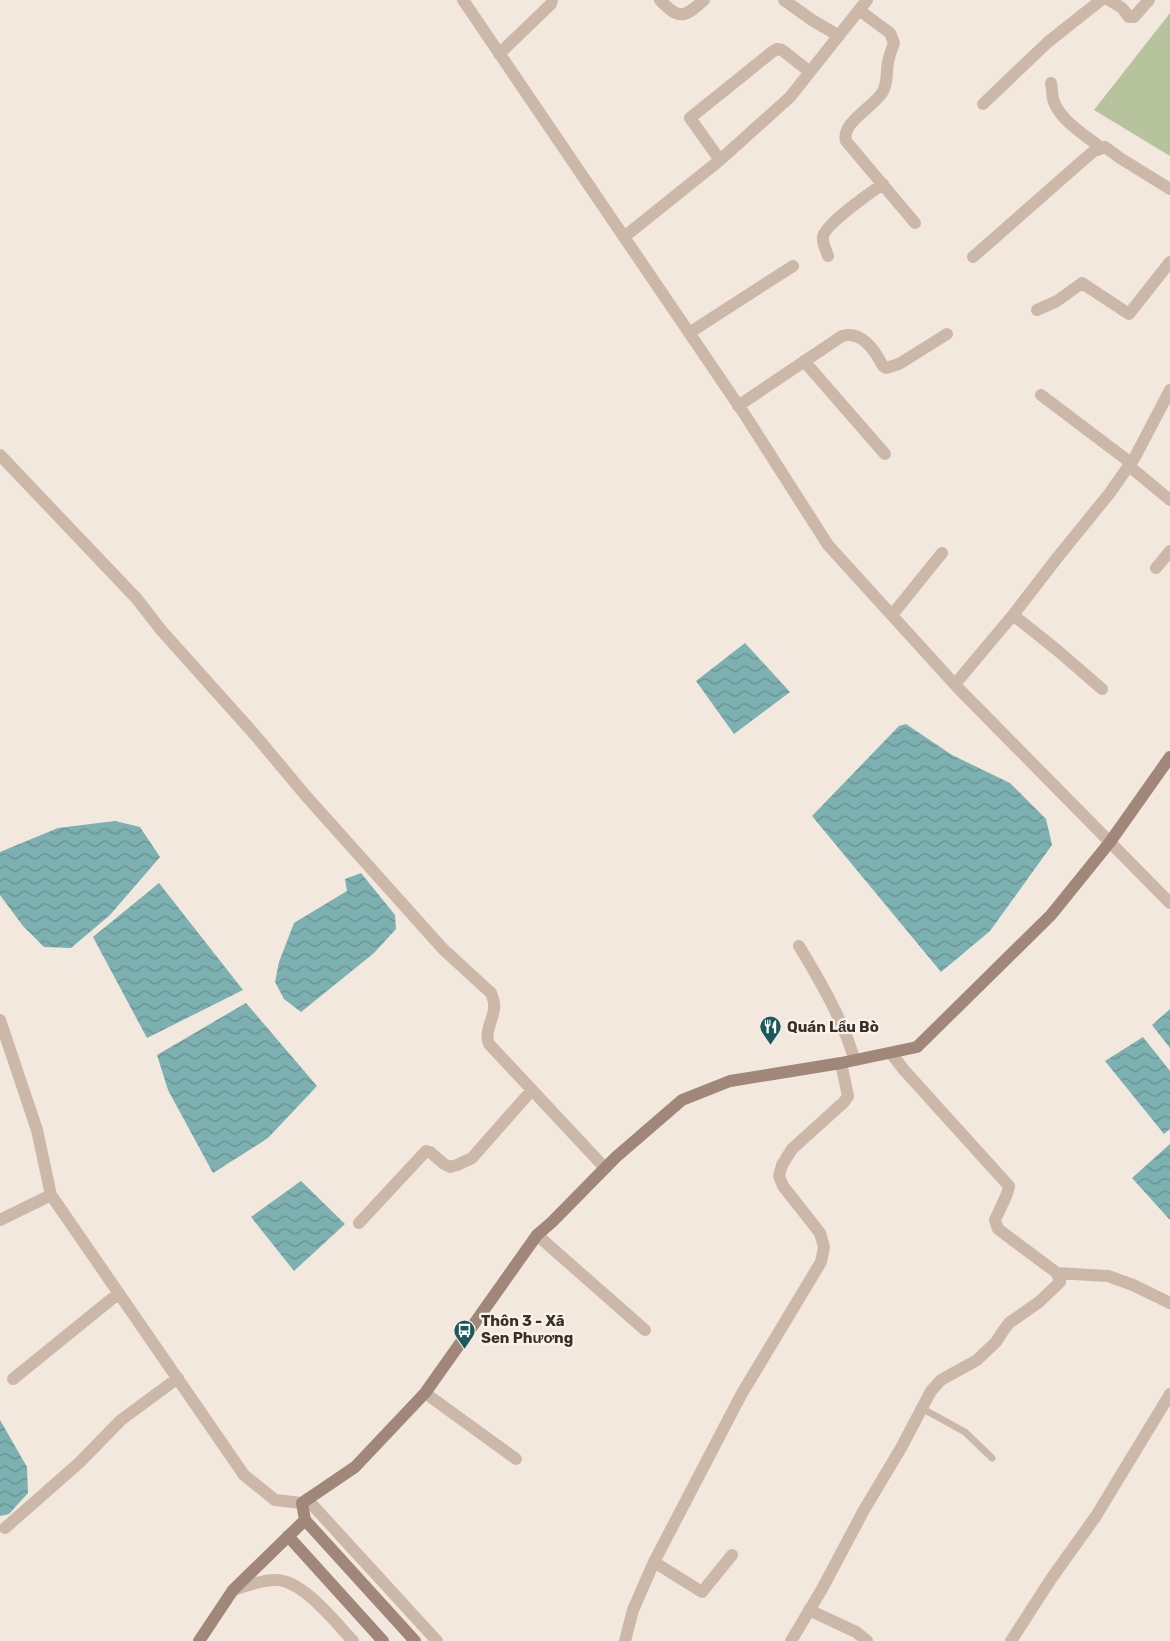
<svg xmlns="http://www.w3.org/2000/svg" width="1170" height="1641" font-family="Rubik,sans-serif">
<defs>
<pattern id="water-waves" width="16" height="10" patternUnits="userSpaceOnUse" patternTransform="scale(1.25)"><rect width="16" height="10" fill="#7cb0b1"/><path d="M0 5q4-4 8 0t8 0" fill="none" stroke="#679090"/></pattern>
</defs>
<rect width="100%" height="100%" fill="#f3e8de"/>
<path fill="#b7c39d" d="M1170 13V156L1094 110Z"/>
<path fill="url(#water-waves)" d="M745 643 790 692 734 734 696 681Z
M906 724 952 755 1010 783 1046 819 1052 845 990 931 941 972 812 816 899 726Z
M115 821 140 827 160 857 110 915 71 948 44 947 23 926 0 895V852L58 828Z
M361 873 395 915 396 929 374 953 301 1012 284 999 275 982 279 962 294 923 347 891 345 879Z
M159 883 243 990 147 1038 93 937Z
M246 1003 317 1086 268 1138 213 1173 168 1090 157 1055Z
M1170 1009V1048L1152 1025Z
M1143 1037 1170 1071V1129L1164 1134 1105 1061Z
M1170 1144V1220L1132 1178Z
M301 1181 345 1224 294 1271 251 1217Z
M0 1420 27 1467 28 1493 9 1514 0 1516Z"/>
<g fill="none" stroke-linecap="round" stroke-linejoin="round">
<path stroke="#ccb8a9" stroke-width="7" d="M923 1409 965 1432 992 1458"/>
<path stroke="#ccb8a9" stroke-width="12" d="M463 0 745 415 828 545 958 688 1170 903
M660 0C679 20 684 18 704 0
M784 0 812 20 839 36
M1109 0 1122 8 1129 17H1134L1149 0
M859 10 890 33 894 43C892 49 889 56 888 62 886 72 888 84 882 93 873 107 841 123 846 141L915 223
M499 54 551 4 552 0
M1051 83C1052 88 1052 94 1053 99 1059 120 1084 134 1100 147
M983 104 1048 42 1101 0
M720 160 690 118 772 52 777 49 782 50 810 72
M624 237 720 160 790 97 867 0
M828 256C826 250 822 242 823 237 824 225 871 192 883 184
M973 257 1081 162 1094 151 1105 147 1120 158 1170 189
M1037 310 1057 301 1082 283 1129 314 1170 262
M689 333 793 266
M804 361 885 454
M1041 395 1131 463
M738 406 842 336C862 330 875 351 883 366L886 368 899 364 947 334
M0 455 137 599 161 630 255 735 306 796 443 949 491 993C493 998 495 1003 494 1009 493 1020 484 1032 489 1044L605 1168
M1129 466 1170 500
M1156 568 1170 551
M892 615 942 553
M1013 615 1057 650 1102 689
M955 684 1013 615 1057 558 1109 494 1135 457 1170 390
M799 946C822 984 841 1017 855 1060
M0 1020 37 1130 51 1195
M0 1220 51 1195 244 1475 275 1500 302 1503
M359 1223 426 1151 430 1152 444 1164 450 1167 457 1165 472 1158 532 1090
M537 1235 645 1330
M1057 1273 1108 1276 1133 1285 1170 1303
M13 1379 119 1293
M425 1393 516 1459
M307 1499 437 1641
M5 1528 79 1463 121 1420 178 1378
M654 1562 702 1592 732 1555
M233 1590C246 1586 261 1580 275 1580 302 1579 335 1622 353 1641
M809 1610 856 1632 867 1641
M625 1641 633 1610 654 1562 741 1395 821 1262 824 1247 820 1233 783 1186 779 1176 782 1165 792 1149 844 1102 848 1096 841 1063
M791 1641 822 1589 864 1510 901 1448 931 1391 941 1380 977 1360 996 1342 1003 1331 1009 1323 1039 1302 1060 1282 1057 1273 998 1229 995 1220 1007 1194 1009 1186 904 1070 891 1053
M1011 1641 1051 1579 1096 1516 1170 1394"/>
<path stroke="#a0877a" stroke-width="12" d="M288 1536 383 1641
M199 1641 233 1590 305 1520
M415 1641 305 1520 302 1503 355 1467 425 1393 537 1235 552 1222 616 1157 682 1100 730 1081 841 1063 917 1047 1051 915 1110 842 1170 757"/>
</g>
<defs>
<symbol id="restaurant-pin" viewBox="-11 -11 22 30"><path d="M0 17L-7.5 6A9.5 9.5 0 1 1 7.5 6Z" fill="#1d595b" stroke="#faf3ea"/><path d="M-5-6h1v4h1v-4h1v4h1v-4h1v5L-1.5 .5V6h-2V.5L-5-1ZM5-6V6H3V1.5H1.5Q1.5-4 5-6Z" fill="#fff"/></symbol>
<symbol id="bus-pin" viewBox="-11 -11 22 30"><path d="M0 17L-7.5 6A9.5 9.5 0 1 1 7.5 6Z" fill="#1d595b" stroke="#faf3ea"/><path d="M-5-6H5V4H4V6H2V4H-2V6H-4V4H-5ZM-3.5-4V0h7V-4ZM-3.5 1.2v1.5H-2V1.2ZM2 1.2v1.5H3.5V1.2Z" fill="#fff"/></symbol>
</defs>
<g fill-rule="evenodd">
<use href="#restaurant-pin" x="758" y="1014" width="25" height="34"/>
<use href="#bus-pin" x="452" y="1318" width="25" height="34"/>
</g>
<g text-anchor="middle" stroke-width="4.5" stroke-linejoin="round" paint-order="stroke">
<g font-size="15" font-weight="bold" fill="#392e29" stroke="#faf3ea" text-anchor="start">
<text x="787" y="1032">Quán Lẩu Bò</text>
<text x="481" y="1326">Thôn 3 - Xã<tspan x="481" dy="17">Sen Phương</tspan></text>
</g>
</g>
</svg>
